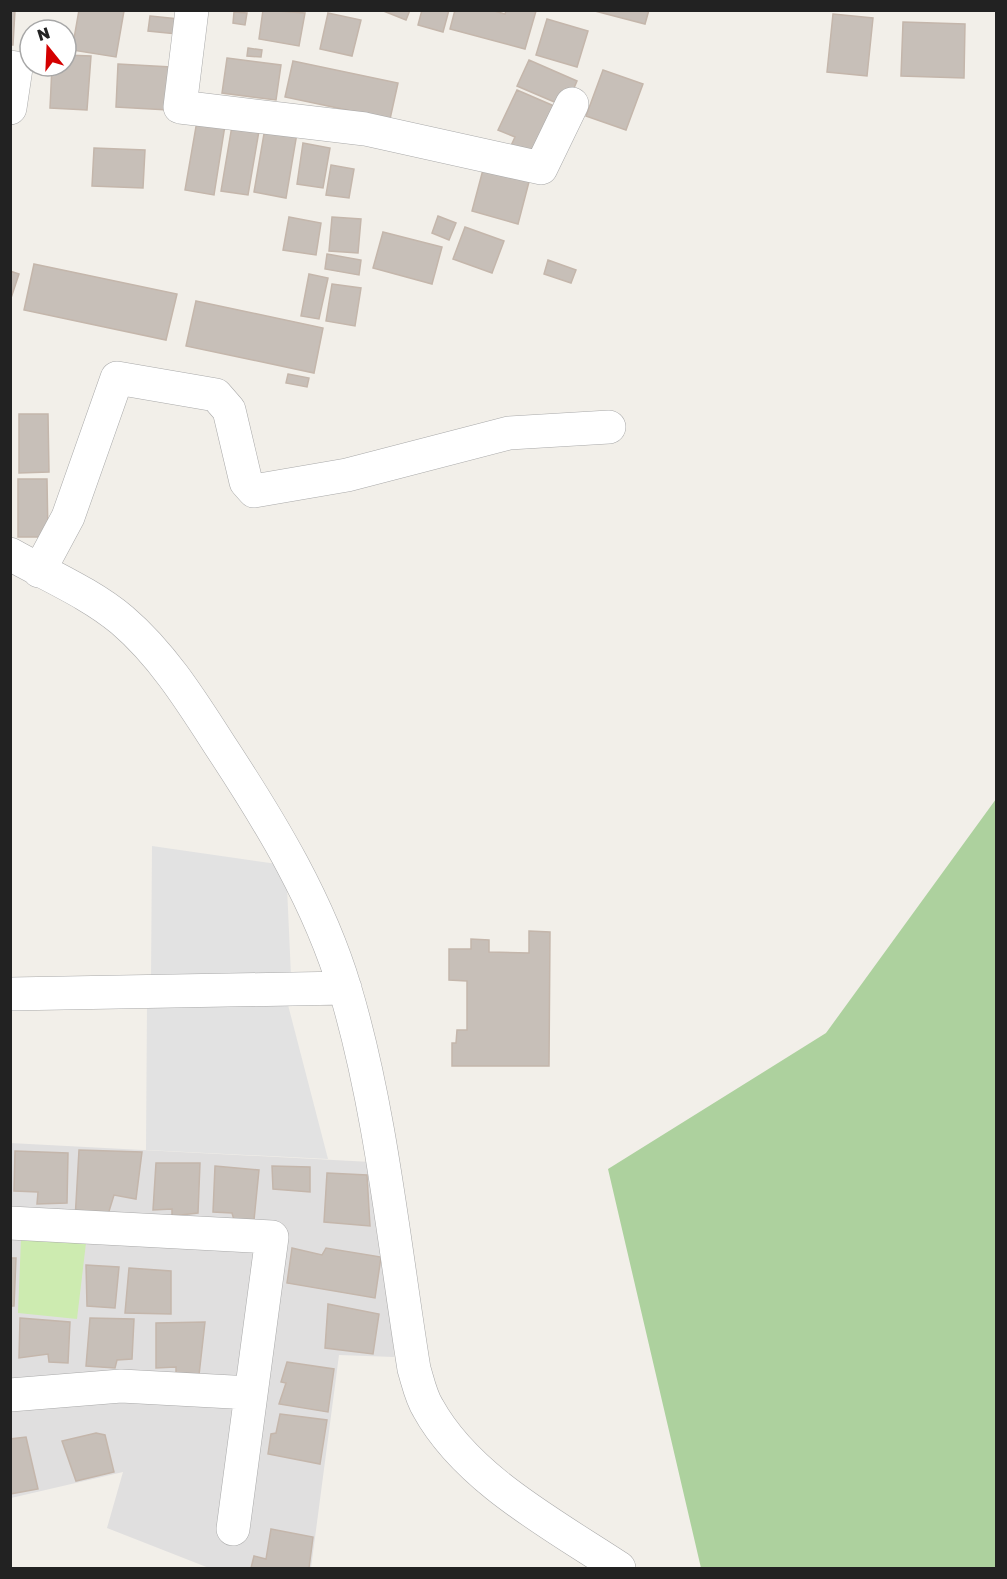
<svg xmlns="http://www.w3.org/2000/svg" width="1007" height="1579" font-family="'Golos Text',sans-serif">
<rect width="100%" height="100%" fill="#f2efe9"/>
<path fill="#e0dfdf" d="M10 1143 371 1162 391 1289 394 1357 339 1355 311 1568H209L107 1528 123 1472 11 1498Z"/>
<path fill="#cdebb0" d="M21 1239 86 1243 77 1319 18 1313Z"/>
<path fill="#add19e" d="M996 799V1568H701L608 1169 826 1033Z"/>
<path fill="#e2e2e2" d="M152 846 277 864 287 887 291 976 151 978Z
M287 1001 328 1159 146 1150 147 1006Z"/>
<path fill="#c7bfb8" stroke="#c4b6ab" stroke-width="1.5" d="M10 10H15L13 45H10Z
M79 10 124 11 116 57 72 50Z
M263 10 305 13 299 46 259 39Z
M381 10H410L406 20Z
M422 10H449L443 32 418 25Z
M455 10H491L505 14 506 10 536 11 525 49 450 29Z
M591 10H649L645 24Z
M234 12 247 13 245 25 233 23Z
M328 13 361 20 352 56 320 49Z
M833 14 873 18 867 76 827 72Z
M150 16 179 19 177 34 148 31Z
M547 19 588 31 577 67 536 55Z
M903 22 965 24 964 78 901 76Z
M248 48 262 50 261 57 247 56Z
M66 55 91 56 87 110 50 108 52 66H66Z
M227 58 281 65 276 100 222 93Z
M529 60 577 81 566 107 517 86Z
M293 61 398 83 390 119 285 97Z
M118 64 171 67 168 110 116 107Z
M603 70 643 84 626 130 586 116Z
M517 90 561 109 537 163 509 150 515 137 498 130Z
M198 115 226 119 214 195 185 190Z
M233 120 260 125 248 195 221 191Z
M266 122 298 127 286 198 254 192Z
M303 143 330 148 323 188 297 184Z
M94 148 145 150 143 188 92 186Z
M331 165 354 169 349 198 326 195Z
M484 166 530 178 518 224 472 211Z
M438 216 456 223 449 240 432 233Z
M289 217 321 223 316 255 283 250Z
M332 217 361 219 358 253 329 251Z
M465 227 504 241 492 273 453 259Z
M383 232 442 247 432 284 373 268Z
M327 254 361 260 359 275 325 269Z
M548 260 576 270 571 283 544 274Z
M34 264 177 294 166 340 24 310Z
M10 271 19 274 11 298 10 297Z
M309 274 328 278 319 319 301 316Z
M332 284 361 288 355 326 326 321Z
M196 301 323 328 314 373 186 346Z
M288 374 309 378 307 387 286 383Z
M19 414H48L49 472 19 473Z
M18 479H47L48 537H18Z
M529 931 550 932 549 1066H452V1043H456L457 1030H467V981L449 980V949H471V939L489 940V952L529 953Z
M79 1150 142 1152 136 1199 114 1195 106 1221 75 1220Z
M15 1151 68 1153 67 1203 37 1204 38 1192 14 1191Z
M156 1163H200L198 1213 172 1216V1209L153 1210Z
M215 1166 259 1170 254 1220H234L232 1213 213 1212Z
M272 1166 310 1167V1192L273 1189Z
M327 1173 367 1175 370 1226 324 1222Z
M292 1248 322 1255 326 1248 381 1257 375 1298 287 1283Z
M10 1258H16L14 1306H10Z
M86 1265 119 1267 115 1308 87 1306Z
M129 1268 171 1271V1314L125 1313Z
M328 1304 379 1314 373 1354 325 1348Z
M20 1318 70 1322 68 1363 49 1362 48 1354 19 1358Z
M90 1318 134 1319 132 1359 117 1360 115 1368 86 1366Z
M205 1322 199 1375 176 1377V1367L156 1368V1323Z
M287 1362 334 1369 328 1412 279 1404 286 1383 281 1382Z
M280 1414 327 1420 320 1464 268 1454 271 1434 276 1433Z
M96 1433 105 1435 114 1472 76 1481 62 1441Z
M26 1437 38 1489 10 1494V1439Z
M271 1529 313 1537 309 1568H251L254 1556 266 1559Z"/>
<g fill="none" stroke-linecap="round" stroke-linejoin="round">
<defs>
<path id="minor" d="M192 10 180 107 365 129 541 168 572 104
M10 67 16 68 10 108
M10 554C47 575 90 593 122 620 163 655 192 702 221 747 271 823 319 902 345 989 381 1109 394 1245 414 1369 418 1382 421 1397 428 1408 467 1479 554 1525 619 1568
M39 571 68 517 117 378 216 395 229 410 246 482 254 491 347 475 509 433 609 427
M10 994 345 988
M10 1223 272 1237 233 1529
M10 1395 121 1386 251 1393"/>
</defs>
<use href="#minor" stroke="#a9a9a9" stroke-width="34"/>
<use href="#minor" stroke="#fff" stroke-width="33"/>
</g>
<rect width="1007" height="1579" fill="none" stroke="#222222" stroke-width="24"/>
<g transform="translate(48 48) rotate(342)"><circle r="28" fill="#ffffff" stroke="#a7a7a7" stroke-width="1.5"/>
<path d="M0-4.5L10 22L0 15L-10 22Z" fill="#d40000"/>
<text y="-9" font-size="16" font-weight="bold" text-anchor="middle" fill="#222222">N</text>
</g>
</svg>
